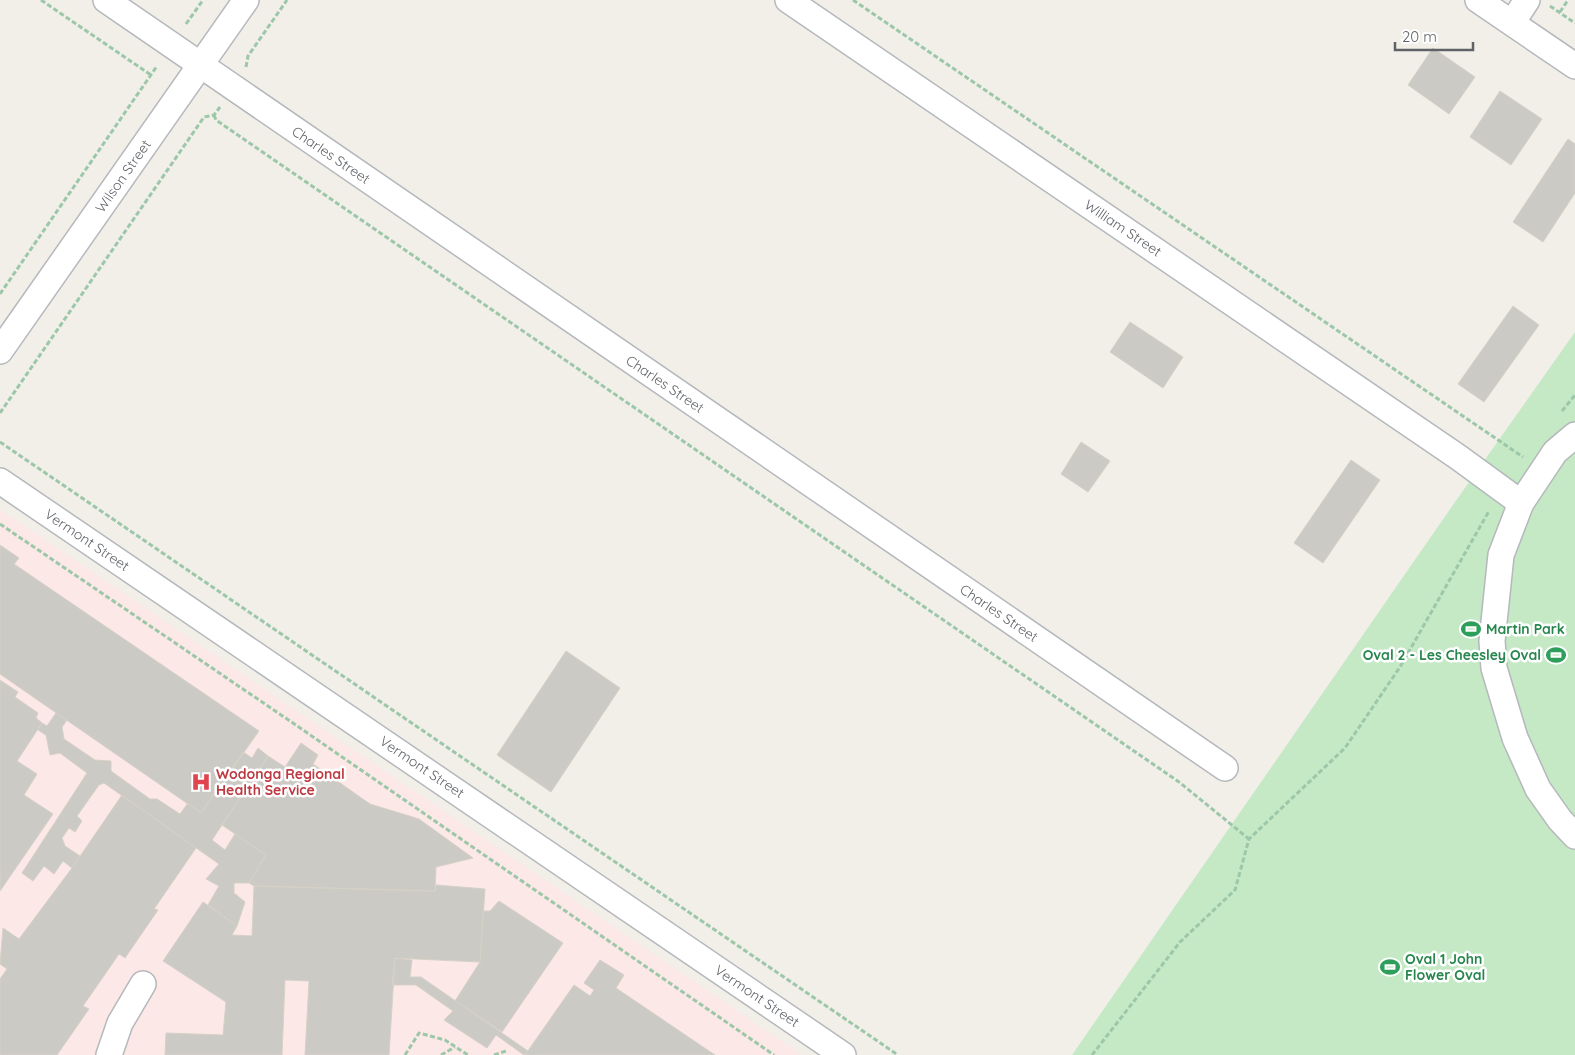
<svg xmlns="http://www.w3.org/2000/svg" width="1575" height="1055" font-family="Quicksand,sans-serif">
<rect width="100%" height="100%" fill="#f1efe8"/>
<path fill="#fce8e6" d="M0 509 802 1055H0Z"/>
<path fill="#c5e8c5" d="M1575 332V1055H1072L1455 502Z"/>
<path fill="#cccac5" stroke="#d6d1c6" d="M1433 48 1475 77 1449 114 1408 85Z
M1500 91 1542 119 1511 165 1470 137Z
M1568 139 1575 144V193L1543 242 1513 222Z
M1513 306 1539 325 1484 402 1458 384Z
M1130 322 1183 357 1163 388 1110 352Z
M1081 442 1110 461 1088 492 1061 474Z
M1351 460 1380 480 1323 563 1294 543Z
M0 545 19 558 14 564 259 731 201 813 0 674Z
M566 651 620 688 551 792 497 755Z
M0 680 18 692 15 697 38 713 36 718 42 723 17 761 37 774 24 795 53 814 0 891Z
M56 713 67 720 62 727 64 739 95 760 111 761V771L150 799H157L180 814 188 803 201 813 243 752 252 758 258 748 268 756 212 840 225 850 235 834 266 855 249 883H234V893L245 902 237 926 208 905 219 886 206 879 219 864 104 783 99 785 77 816 82 821 75 832 69 828 62 838 65 846 80 856 72 868 63 861 54 874 44 866 33 881 22 873 87 773 60 753 50 755 46 735 38 730 42 723 47 726Z
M301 743 318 755 313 764 370 804 419 819 473 858 436 867 435 891 254 886 249 883 266 855 222 825 268 756 285 767Z
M122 795 196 848 154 909 158 910 125 958 119 954 83 1006 89 1009 57 1055H0V979L7 969 0 964 3 928 19 939 72 868Z
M436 885 485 889 480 962 395 958 389 1055H305L309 981 285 980 282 1055H165L166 1033 223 1035 226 1002 163 961 203 902 237 926 232 935 252 936 254 886 435 891Z
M499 901 563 943 502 1032 455 1001 480 962 483 911H490Z
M395 958 412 960 410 977H421L528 1051 524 1055 496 1035 487 1048 444 1020 453 1011 416 985H392Z
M600 960 624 975 616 988 715 1055H525L574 985 590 996 594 990 584 983Z"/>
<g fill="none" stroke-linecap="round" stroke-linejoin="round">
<defs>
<path id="minor" d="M106 0 1225 768
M788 0 1458 457 1521 503
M1478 0 1575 66
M1512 23 1527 0
M0 351 246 0
M1575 435 1555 452 1521 503 1501 555 1492 641 1494 668 1515 738 1538 789 1560 820 1575 836
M0 481 843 1055
M109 1055 120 1023 143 984"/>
</defs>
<use href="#minor" stroke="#b5b8bc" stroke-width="28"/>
<path stroke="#9cc7a9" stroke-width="3" stroke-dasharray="5 2.5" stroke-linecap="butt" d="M41 0 151 75
M853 0 1523 457
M1550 6 1575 23
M1560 12 1568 0
M186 24 203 0
M246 67 248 56 287 0
M214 115 216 120 1179 782 1249 839
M0 294 157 66
M1562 411 1575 395
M0 413 204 117 214 115 220 107
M0 442 898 1055
M0 524 290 721 774 1055
M405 1055 419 1033 445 1040 468 1055
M441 1055 455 1047
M494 1055 506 1051
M1092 1055 1180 942 1235 890 1249 839 1345 748 1400 667 1489 511"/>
<use href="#minor" stroke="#fff" stroke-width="25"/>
</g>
<defs>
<symbol id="stadium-bare" viewBox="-9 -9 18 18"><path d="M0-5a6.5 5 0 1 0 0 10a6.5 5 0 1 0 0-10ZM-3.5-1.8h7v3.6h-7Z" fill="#2e9e5b" stroke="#fff" stroke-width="2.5" paint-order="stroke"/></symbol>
<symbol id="hospital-bare" viewBox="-9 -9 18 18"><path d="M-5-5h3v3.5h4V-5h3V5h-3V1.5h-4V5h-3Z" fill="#e0444e" stroke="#fff" stroke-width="2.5" paint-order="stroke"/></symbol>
</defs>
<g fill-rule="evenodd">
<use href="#stadium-bare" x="1457" y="615" width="28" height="28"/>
<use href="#stadium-bare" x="1542" y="641" width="28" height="28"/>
<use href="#hospital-bare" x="187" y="768" width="28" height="28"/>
<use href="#stadium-bare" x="1376" y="953" width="28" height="28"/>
</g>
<g text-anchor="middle" stroke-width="5" stroke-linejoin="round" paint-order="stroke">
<g font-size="14" fill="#5f6368" stroke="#fff">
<text transform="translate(331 155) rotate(34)" y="5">Charles Street</text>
<text transform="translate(123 176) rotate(-55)" y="5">Wilson Street</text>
<text transform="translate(1123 228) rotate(34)" y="5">William Street</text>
<text transform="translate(665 384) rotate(34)" y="5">Charles Street</text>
<text transform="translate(87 540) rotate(34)" y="5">Vermont Street</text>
<text transform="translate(999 613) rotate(34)" y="5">Charles Street</text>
<text transform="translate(422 767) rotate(34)" y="5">Vermont Street</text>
<text transform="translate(757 996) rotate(34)" y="5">Vermont Street</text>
</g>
<g font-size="14" font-weight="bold" fill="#27864d" stroke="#fff" text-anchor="start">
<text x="1486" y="634">Martin Park</text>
<text x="1541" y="660" text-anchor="end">Oval 2 - Les Cheesley Oval</text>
<text x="1405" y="964">Oval 1 John<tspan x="1405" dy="16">Flower Oval</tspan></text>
</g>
<g font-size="14" font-weight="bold" fill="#be3a42" stroke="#fff" text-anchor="start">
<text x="216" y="779">Wodonga Regional<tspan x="216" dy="16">Health Service</tspan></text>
</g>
</g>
<path d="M1395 42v8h78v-8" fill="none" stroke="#5f6368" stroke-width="2.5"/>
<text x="1402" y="42" font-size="15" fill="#5f6368" stroke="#ffffff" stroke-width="4" paint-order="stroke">20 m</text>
</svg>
